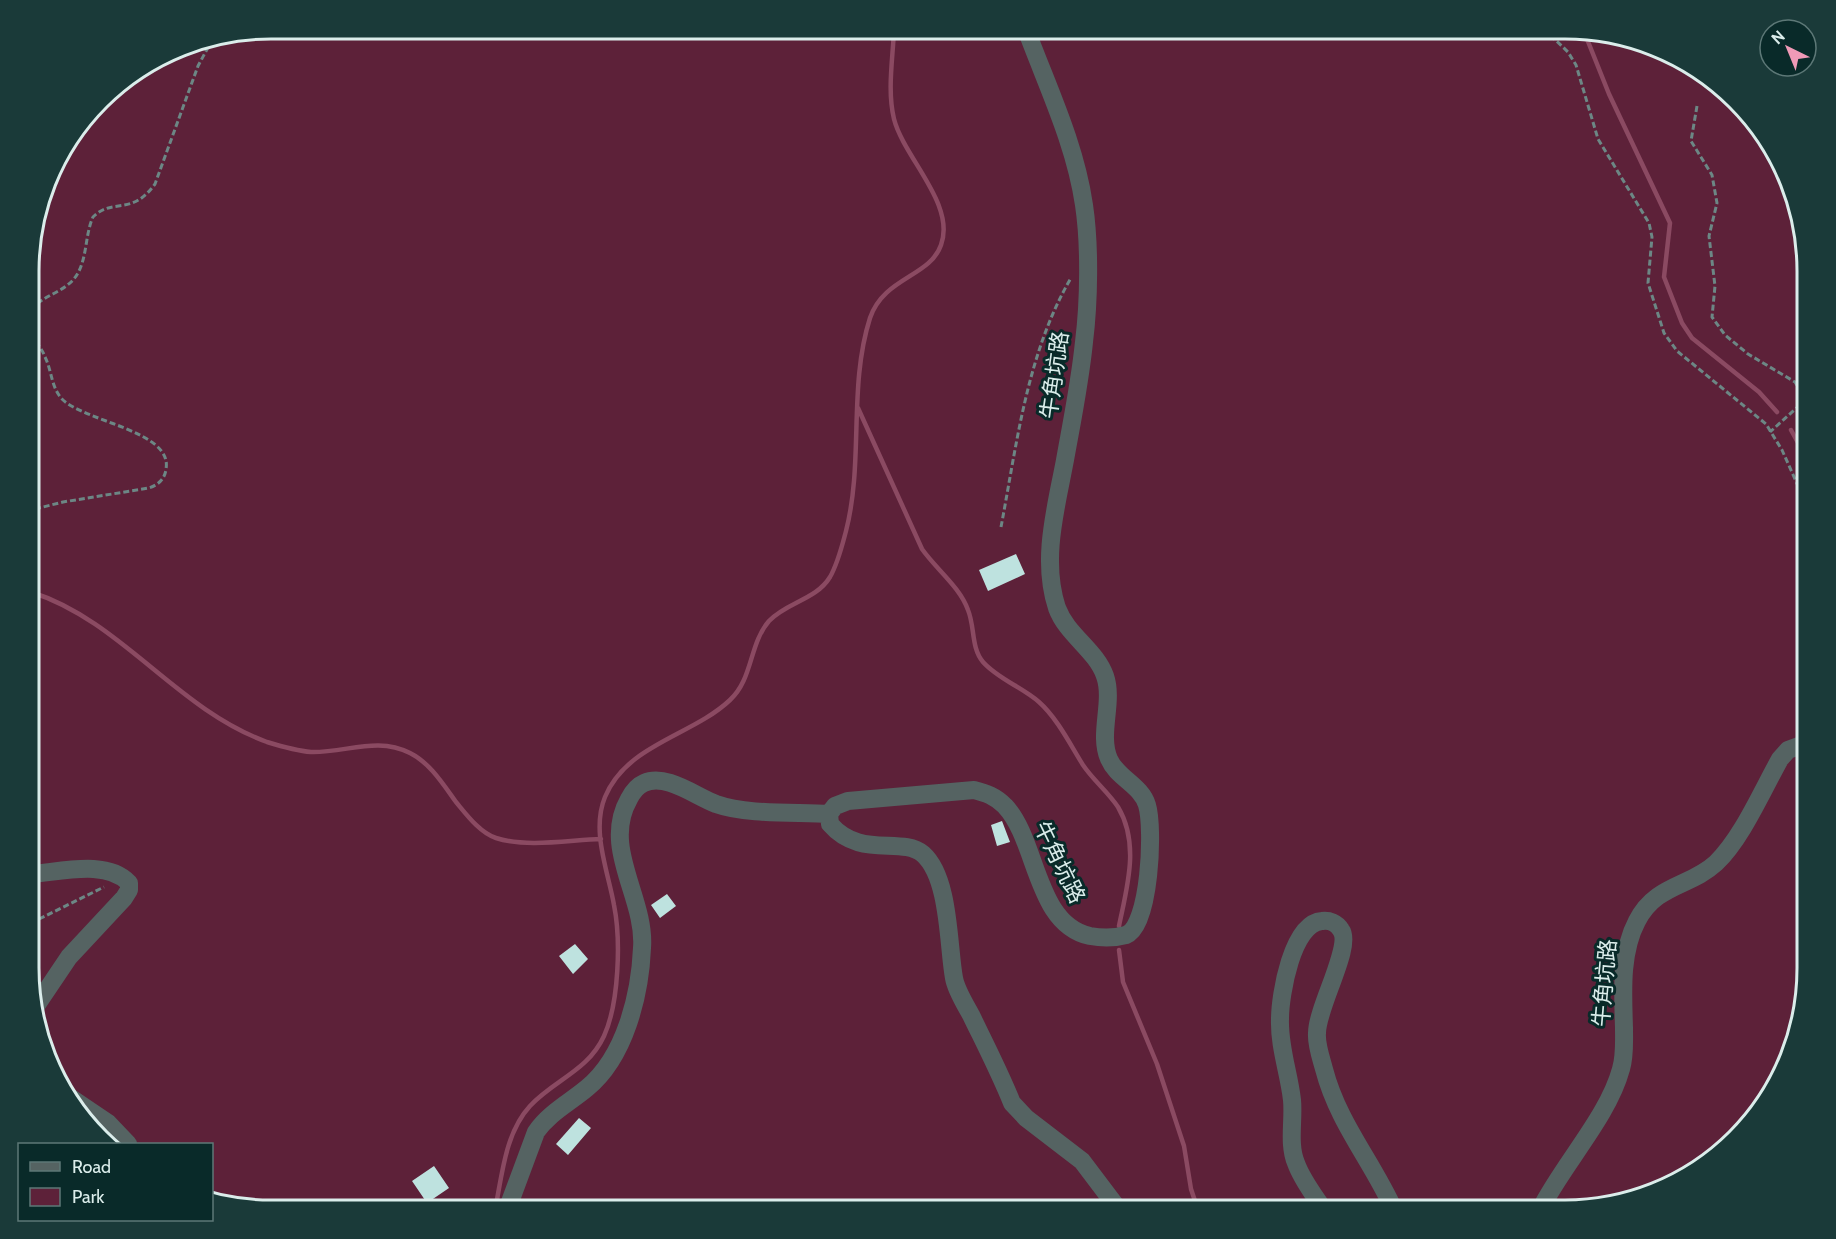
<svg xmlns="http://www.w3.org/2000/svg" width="1836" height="1239" font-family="Cabin,'Noto Sans TC',sans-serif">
<rect width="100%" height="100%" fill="#143533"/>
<path fill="#5d2139" d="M271 29H1580L1643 41 1712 78 1782 164 1807 256V983L1795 1046 1758 1115 1672 1185 1565 1210H256L212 1201V1144H110L61 1089 31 999V240L54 164 111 89 179 47Z"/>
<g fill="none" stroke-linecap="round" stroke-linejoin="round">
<path stroke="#8b4a62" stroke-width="4.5" d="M1583 29 1609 94 1670 223 1664 277 1682 323 1692 338 1759 392 1777 412
M858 408 922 549C936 569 960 587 968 610 975 627 971 648 983 662 998 679 1022 687 1039 702 1057 718 1070 744 1083 765 1093 780 1108 792 1118 807 1140 844 1127 887 1119 926
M1791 430 1807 459
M31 592C122 621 176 709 267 742 280 746 298 751 311 752 346 753 377 736 410 753 430 763 443 784 456 802 466 814 480 833 496 838 528 848 569 840 601 839
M1119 950 1123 982 1157 1064 1184 1146 1191 1189 1198 1210
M495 1210C502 1176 505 1133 530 1106 554 1080 588 1071 604 1036 619 1003 621 940 614 905 608 871 591 831 605 797 627 744 692 736 730 700 753 679 749 644 769 621 787 602 816 600 830 577 838 563 842 546 846 531 864 461 848 387 870 318 884 277 930 277 941 245 956 204 904 158 894 119 887 90 893 58 894 29"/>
</g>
<path fill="#bee2df" d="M1016 554 1025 574 988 591 979 570Z
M1002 821 1010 842 997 846 991 825Z
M667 894 676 906 660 918 651 905Z
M575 944 588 959 573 974 559 956Z
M579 1118 591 1128 568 1155 556 1144Z
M434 1166 449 1188 427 1203 412 1181Z"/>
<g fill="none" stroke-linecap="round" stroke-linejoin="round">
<path stroke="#6c8785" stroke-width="3" stroke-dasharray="6 3" stroke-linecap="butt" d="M1544 29 1568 52 1576 65 1598 139 1649 223 1652 237 1648 283 1664 333 1677 351 1766 424 1782 450 1807 506
M1697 106 1691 141 1712 175 1717 203 1709 236 1715 286 1712 317 1725 335 1748 354 1795 382 1802 394 1801 404 1770 432
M31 310C42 296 61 293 73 280 88 263 84 237 93 217 113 197 131 217 155 184L198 66 212 40
M31 334C35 342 42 348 45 357 52 371 51 387 62 399 85 422 173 431 166 469 165 479 158 485 149 488L63 502 31 510
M1001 527C1017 443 1027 353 1071 278
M31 923 104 887"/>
<path stroke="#556362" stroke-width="18" d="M1026 29C1047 86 1075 143 1084 205 1090 245 1089 302 1084 342 1080 382 1072 421 1065 460 1056 508 1041 560 1057 608 1067 635 1096 650 1105 676 1114 702 1098 734 1109 759 1117 778 1141 785 1147 805 1154 828 1150 926 1126 935 1115 938 1101 938 1090 936 1035 924 1038 841 1005 806 995 796 986 793 974 790L848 801 835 806 829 814 830 824C860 859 901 836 923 854 950 878 948 946 954 978 956 990 965 1004 971 1015 985 1044 1000 1073 1012 1103L1026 1118 1082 1161 1119 1210
M31 874C60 872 107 859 129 883V890L124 898 69 957 34 1009
M65 1094 108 1123 128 1144
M507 1210 536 1132C549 1113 569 1103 587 1088 625 1057 640 995 642 948 646 898 601 848 629 799 632 793 637 786 644 783 666 773 695 796 716 804 747 815 795 812 829 814
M1324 1210C1314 1195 1302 1180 1296 1163 1288 1144 1294 1120 1292 1100 1289 1073 1279 1047 1280 1019 1280 995 1292 923 1322 921 1329 920 1337 923 1341 930 1353 946 1317 1007 1317 1033 1316 1044 1321 1058 1324 1069 1338 1123 1372 1161 1394 1210
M1540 1210C1563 1164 1608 1117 1621 1069 1625 1056 1624 1042 1624 1028 1623 994 1620 953 1637 921 1656 884 1690 887 1716 863 1742 838 1762 791 1780 759L1788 750 1807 743"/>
</g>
<g text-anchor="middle" stroke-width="6" stroke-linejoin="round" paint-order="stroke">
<g font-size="22" fill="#dbedeb" stroke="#092a29">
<text transform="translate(1054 375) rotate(-82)" y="8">牛角坑路</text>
<text transform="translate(1060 862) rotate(64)" y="8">牛角坑路</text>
<text transform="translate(1604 983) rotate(-85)" y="8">牛角坑路</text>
</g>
</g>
<path d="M0 0H1836V1239H0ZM271 39H1565A232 232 0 0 1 1797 271V968A232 232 0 0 1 1565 1200H271A232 232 0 0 1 39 968V271A232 232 0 0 1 271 39Z" fill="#1a3a39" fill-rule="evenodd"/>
<path fill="none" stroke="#dbedeb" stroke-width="3" d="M271 39H1565A232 232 0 0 1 1797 271V968A232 232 0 0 1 1565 1200H271A232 232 0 0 1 39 968V271A232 232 0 0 1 271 39Z"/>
<rect x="18" y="1143" width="195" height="78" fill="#092a29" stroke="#5d7877" stroke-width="1.5"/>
<rect x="30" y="1162" width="30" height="9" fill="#556362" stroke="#5d7877" stroke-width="1.5"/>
<text x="72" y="1173" font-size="18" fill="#dbedeb">Road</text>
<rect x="30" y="1188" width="30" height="18" fill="#5d2139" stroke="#5d7877" stroke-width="1.5"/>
<text x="72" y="1203" font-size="18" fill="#dbedeb">Park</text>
<g transform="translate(1788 48) rotate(317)"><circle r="28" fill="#092a29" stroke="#5d7877" stroke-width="1.5"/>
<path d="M0-4.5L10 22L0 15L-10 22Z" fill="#f09ab7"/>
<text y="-9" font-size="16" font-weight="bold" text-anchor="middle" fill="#dbedeb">N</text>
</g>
</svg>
